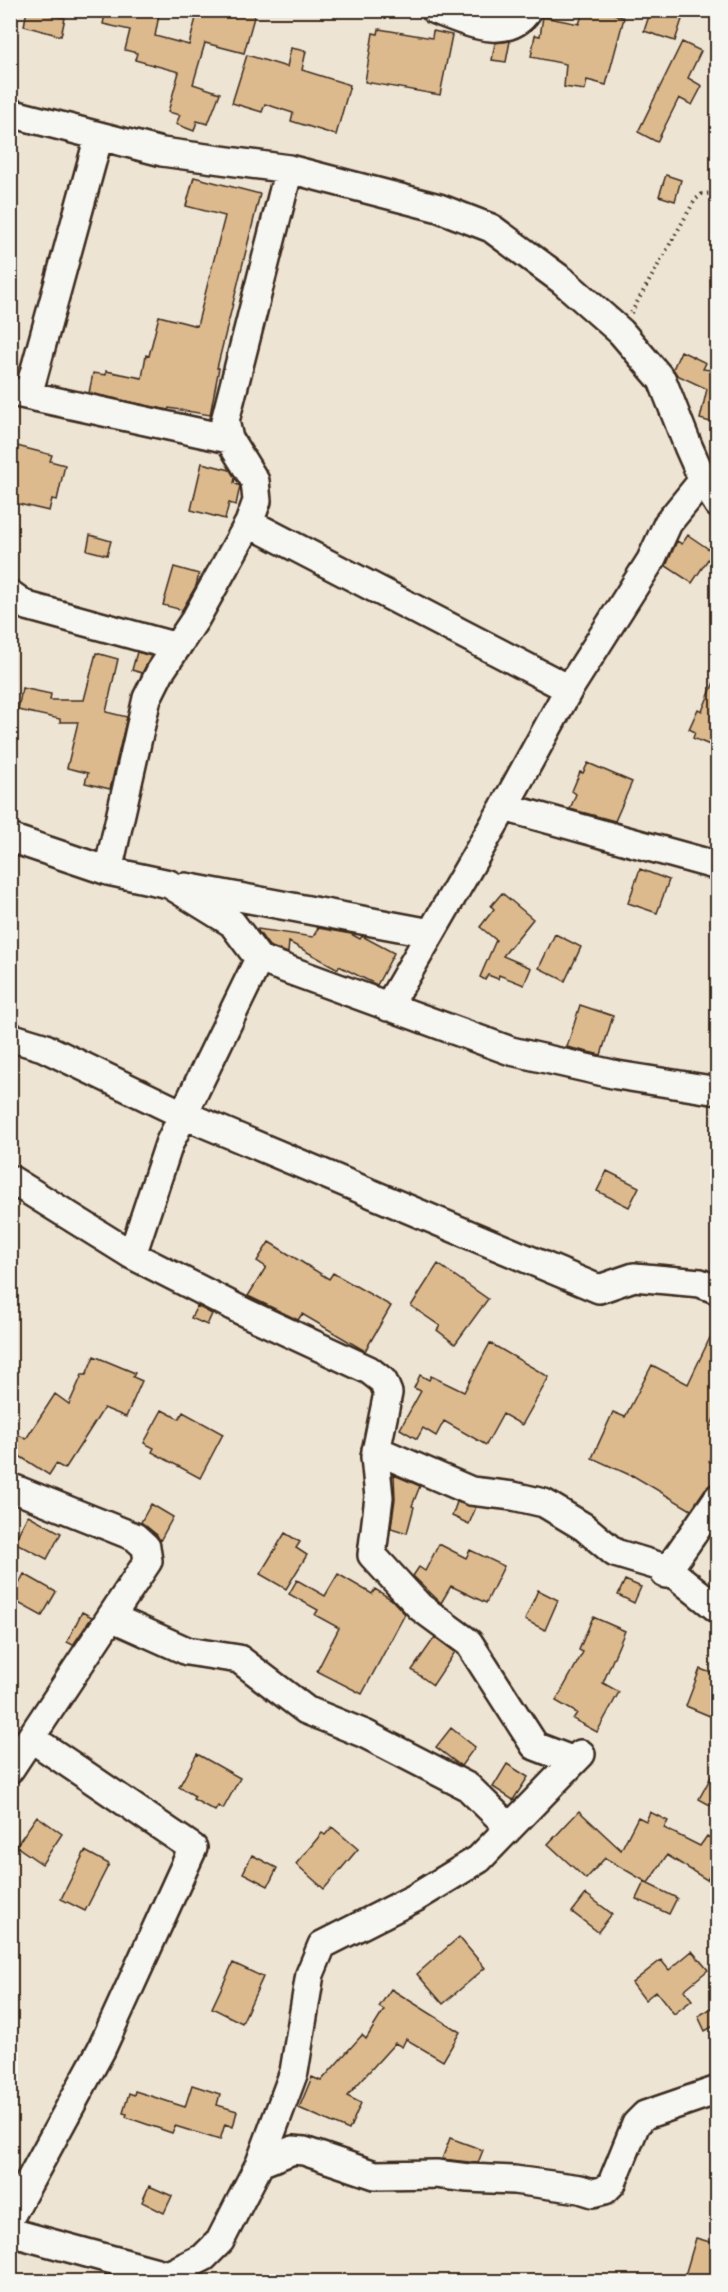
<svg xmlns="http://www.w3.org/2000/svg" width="728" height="2292" font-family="Mynerve,sans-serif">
<rect width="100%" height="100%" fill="#eee4d4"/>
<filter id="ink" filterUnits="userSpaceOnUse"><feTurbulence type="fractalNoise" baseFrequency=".0167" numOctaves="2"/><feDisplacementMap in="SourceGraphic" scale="12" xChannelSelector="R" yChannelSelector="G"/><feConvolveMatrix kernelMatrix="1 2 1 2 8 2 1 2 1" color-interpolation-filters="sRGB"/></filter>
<g filter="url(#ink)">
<path fill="#dcba8e" stroke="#3b2a1e" stroke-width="1.5" d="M27 10 65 18 61 36 24 26Z
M106 10H160L155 36 189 45 198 10H256L244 53 205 43 193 84 220 93 208 124 197 121 194 131 176 124 180 115 168 112 179 72 135 60 137 53 125 50 130 30 103 24Z
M584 10H605L624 18 606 85 587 80 585 90 564 87 566 64 531 57 535 35 540 36 543 17 579 24Z
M651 10H685L675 41 644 31Z
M379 29 432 38 433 31 452 35 440 95 365 82 373 33 378 34Z
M510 41 506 62 492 60 495 43Z
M682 42 701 51 688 78 702 86 692 105 679 98 657 142 638 132Z
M291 48 306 51 302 70 350 85 336 135 291 121 293 113 265 104 262 112 232 103 247 55 287 67Z
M666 175 681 180 675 201 659 196Z
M194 177 260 194 217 368H219L210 415 169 408 168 410 89 393 93 373 106 375V371L142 378 146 355 149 356 159 316 197 326 225 216 186 206Z
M681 351 706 363 703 369 717 371V424L700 419 707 389 677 375 673 369Z
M17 446 52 455 50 461 65 465 57 500 52 499 49 511 10 502V473Z
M202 463 230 470 235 478 234 483 240 486 236 505 229 503 225 519 191 510Z
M90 535 111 541 107 555 87 550Z
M688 535 713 552 692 583 666 566 677 541 682 544Z
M174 567 199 574 196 586 182 610 163 605Z
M137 652 151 656 142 673 132 670Z
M96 653 118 659 106 712 127 717 110 789 85 783 88 773 67 768 78 722H60V719L18 710 22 688 51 694 50 700H84Z
M717 675V748L693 738 695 732 689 729 698 709 702 711Z
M588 763 632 782 615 821 570 809 576 794 572 791 580 772 583 773Z
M640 869 669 880 657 913 628 903Z
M502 893 533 919 503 956 531 968 524 985 499 975 498 979 488 975 485 980 480 977 496 940 480 927 494 909 491 906Z
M318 928 351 934 360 939 362 936 394 953 377 985 339 966 338 969 289 942 288 953 269 946 258 931V929L313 937Z
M555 934 581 947 565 981 539 968Z
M580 1005 613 1016 601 1055 567 1047Z
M607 1171 639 1187 629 1207 597 1191Z
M269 1242 329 1279 333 1273 391 1306 365 1351 302 1314 298 1320 248 1296 266 1267 257 1261Z
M438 1264 488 1299 455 1344 437 1330 440 1326 411 1306Z
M197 1306 212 1314 207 1325 191 1318Z
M717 1323V1413L711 1425 717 1429V1444L709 1461 717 1466V1483L711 1484 705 1489 691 1510 632 1475V1476L592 1458 613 1412 625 1417 652 1365 688 1384Z
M490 1343 549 1377 522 1425 503 1414 486 1445 444 1421 436 1436 423 1428 417 1439 400 1429 421 1391 414 1388 420 1375 429 1380 431 1376 464 1392Z
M94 1356 135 1373 133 1377 142 1381 126 1417 104 1408 65 1469 56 1464 49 1475 10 1450V1430L26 1439 55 1394 69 1404 82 1375H86Z
M162 1410 179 1419 183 1412 223 1434 200 1478 152 1452 154 1448 144 1443Z
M394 1475 420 1486 412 1506 414 1507 407 1533 391 1528 395 1499Z
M457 1502 476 1507 469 1524 452 1516Z
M151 1504 173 1517 160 1541 157 1535 141 1522Z
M28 1515 61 1533 47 1559 14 1542Z
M285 1533 300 1542 296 1548 307 1555 286 1589 260 1574Z
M439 1544 466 1558 470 1550 504 1566 486 1603 451 1586 441 1603 413 1576 419 1567 425 1571Z
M24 1574 56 1592 42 1616 11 1599Z
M338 1574 372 1594 375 1589 391 1599 405 1614 362 1694 317 1671 339 1628 315 1615 318 1610 289 1594 297 1580 325 1596Z
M625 1580 641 1587 634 1603 618 1595Z
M538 1590 558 1600 545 1630 525 1620Z
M82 1612 92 1617 73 1645 67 1642Z
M593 1617 625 1631 603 1683 619 1692 597 1732 573 1719 577 1713 556 1701 583 1652 579 1650Z
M435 1637 455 1652 433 1685 412 1670Z
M700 1669 717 1675V1719L686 1706Z
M451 1728 475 1747 461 1766 436 1747Z
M197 1754 240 1778 223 1809 218 1806 215 1811 193 1799 195 1796 179 1787Z
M507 1764 528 1777 513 1800 493 1787Z
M717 1766V1809L699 1799Z
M579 1811 621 1850 638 1817 646 1821 650 1812 668 1821 664 1828 700 1846 707 1836 717 1842V1864L707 1880 667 1855 648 1883 605 1858 586 1879 548 1844Z
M37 1816 62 1834 42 1864 16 1846Z
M332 1827 358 1849 324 1889 296 1864 322 1833 325 1835Z
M85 1851 109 1864 85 1911 61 1899Z
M252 1855 277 1868 268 1886 243 1873Z
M644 1882 677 1898 669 1914 636 1899Z
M586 1894 612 1914 598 1932 572 1912Z
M459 1937 485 1968 443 2004 417 1974Z
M692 1951 708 1970 684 1990 692 2000 674 2014 656 1991 645 2000 632 1983 661 1960 669 1970Z
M233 1963 263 1977 242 2023 212 2008Z
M391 1989 460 2032 443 2061 406 2039 402 2047 395 2043 347 2096 361 2103 349 2130 299 2108 312 2077 321 2081 362 2035 366 2039 384 2010 379 2007Z
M717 2005V2024L705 2031 698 2016Z
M192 2085 220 2094 217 2105 237 2111 233 2127 225 2124 220 2140 175 2126 172 2133 126 2117 127 2114 123 2113 129 2093 134 2095 135 2091 185 2107Z
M450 2138 483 2150 478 2163 442 2159Z
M149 2186 172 2196 164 2213 142 2202Z
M696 2238 717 2244 713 2266 717 2268 714 2282H683Z"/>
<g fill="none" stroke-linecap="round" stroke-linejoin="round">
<defs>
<path id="minor" d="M435 10C464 20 506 43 528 10
M10 113 162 152 289 169 439 208 491 228 563 281 621 332 662 380 688 446 703 480 718 504
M12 392 229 439
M28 395 99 136
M249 523 569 689
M10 594 27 606 177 647
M504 807 718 866
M10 838 108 871 169 884 232 923 259 959 511 1051 617 1075 718 1091
M108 871 147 698 160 672 196 618 249 523 257 501 255 481 229 439 225 421 289 169
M185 887 431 933
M388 1007 504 807 569 689 651 560 668 523 703 480
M10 1037 43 1047 182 1114 599 1289 634 1277 700 1283 718 1290
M10 1179 132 1255 246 1313 369 1370 383 1381 388 1393 375 1457 379 1497 372 1555 420 1607 469 1643 535 1746 574 1761
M132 1255 169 1144 259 959
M376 1450 471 1491 513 1496 544 1503 584 1527 615 1553 668 1569 718 1609
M10 1487 135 1537 146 1547 148 1561 10 1769
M665 1574 718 1498
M111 1617 187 1651 239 1659 306 1710 365 1734 468 1787 509 1827
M260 2163 294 2072 310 1974 322 1945 415 1898 479 1859 581 1754
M10 2217 101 2050 193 1848 31 1738
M10 2232 168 2275 204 2257 220 2241 260 2163 293 2150 304 2151 375 2175 436 2174 468 2178 514 2180 580 2189 593 2193 605 2190 612 2183 636 2124 645 2115 718 2090"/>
</defs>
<use href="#minor" stroke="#3b2a1e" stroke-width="32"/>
<path stroke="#3b2a1e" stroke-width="4" stroke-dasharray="1.5 4.5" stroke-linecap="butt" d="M631 313 695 200 702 194 718 193"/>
<use href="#minor" stroke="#f6f6f2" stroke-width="27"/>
</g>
</g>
<rect width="728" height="2292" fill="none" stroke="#f6f6f2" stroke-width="36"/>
<rect x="18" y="18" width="692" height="2256" fill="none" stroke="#3b2a1e" stroke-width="2" filter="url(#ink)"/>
</svg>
